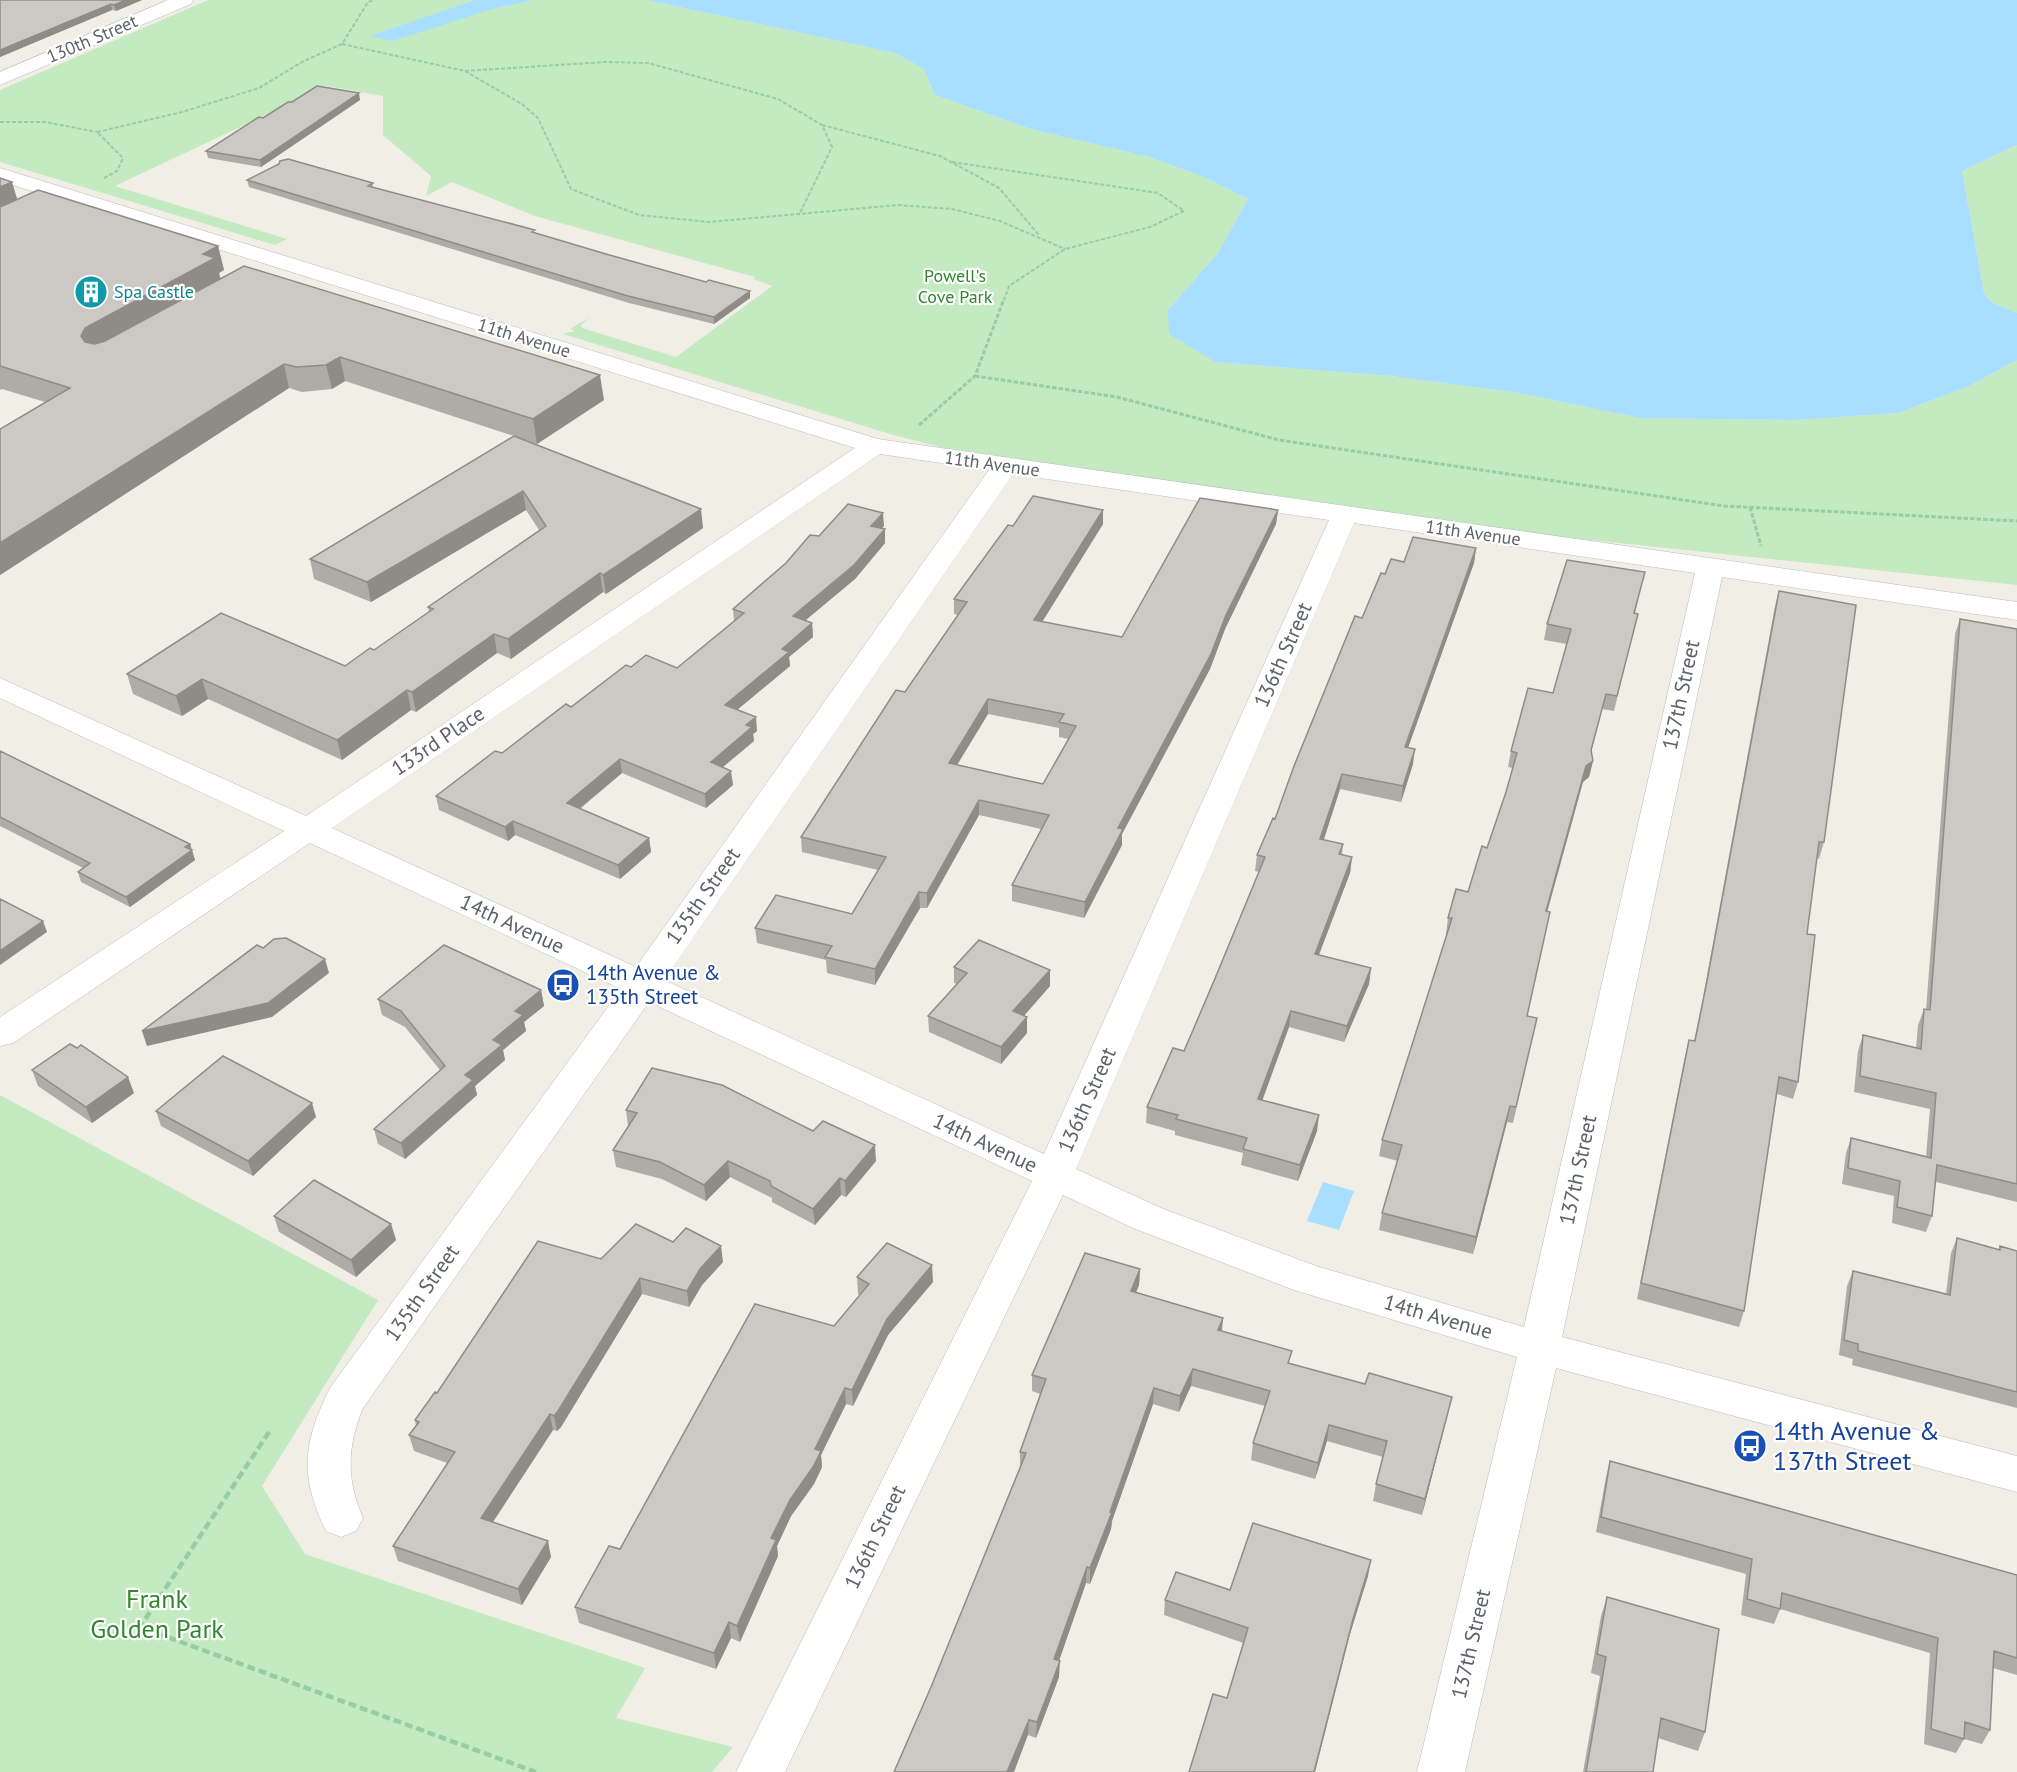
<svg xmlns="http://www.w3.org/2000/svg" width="2017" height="1772" font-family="'PT Sans',sans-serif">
<rect width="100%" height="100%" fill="#f1eee6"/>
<path fill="#c3eac1" d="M208 0H475L373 36 534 0H647L895 53 924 69 935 95 1031 129 1149 157 1204 177 1248 199 1218 253 1168 310 1215 362 1391 376 1519 393 1640 418 1794 420 1898 413 1969 386 2017 360V585L1543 535 979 457 890 434 563 334 575 331 570 329 590 317 581 325 582 328 676 357 772 286 753 279 755 277 535 216 452 182 426 196 431 176 383 135V96L327 86 115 186 287 239 275 245 0 162V90Z
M2017 145V313L1992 303 1984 293 1962 171Z
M0 1095 378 1300 262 1486 305 1554 645 1668 616 1718 733 1747 712 1772H0Z"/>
<path fill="#a8deff" d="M475 0H534L489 10 392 41 370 36Z
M647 0H2017V145L1962 171 1984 293 1992 303 2017 313V360L1969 386 1898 413 1794 420 1640 418 1519 393 1391 376 1215 362 1169 334 1168 310 1218 253 1248 199 1204 177 1149 157 1031 129 935 95 924 69 895 53Z
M1323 1182 1354 1191 1339 1230 1307 1221Z"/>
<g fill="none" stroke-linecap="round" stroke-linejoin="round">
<defs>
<path id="minor" d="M168 0H193L191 4 0 85V72Z
M0 168 878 439 2017 602V620L1722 577 1562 1337 2017 1456V1492L1556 1368 1465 1772H1417L1517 1357 1294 1290 1133 1228 1063 1195 785 1772H736L1032 1181 649 1002 363 1408C347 1447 346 1479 363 1518L356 1531 341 1537 326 1531C299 1476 303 1442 330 1388L621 989 310 843 13 1043 0 1046V1017L284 831 0 698V678L306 816 855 448 0 181ZM880 454 989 470 636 967 332 828ZM1013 474 1329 520 1044 1154 664 980ZM1354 523 1695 573 1524 1327 1316 1266 1161 1208 1076 1169Z"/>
</defs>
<use href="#minor" stroke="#b8bcc0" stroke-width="1"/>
<path stroke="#98cca4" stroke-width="2" stroke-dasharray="4 2" stroke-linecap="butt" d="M342 44 465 71 605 62 648 63 778 99 822 125 832 147 799 215
M465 71 522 104 538 118 571 189 639 215 709 222 898 205 952 209 1000 221 1065 249
M0 122H45L97 132
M822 125 940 156 999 188 1039 235
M952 162 1158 193 1184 211 1150 227 1065 249 1009 286 1004 300
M104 178 117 171 123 158 97 132 182 112 259 88 302 62 342 44 368 2 375 0"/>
<path stroke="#98cca4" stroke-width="3" stroke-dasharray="4.5 2" stroke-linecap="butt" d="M975 376 1117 397 1279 440 1724 506 2017 521
M919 425 975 376 1004 299
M1750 507 1761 546"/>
<path stroke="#98cca4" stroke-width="4.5" stroke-dasharray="8 4" stroke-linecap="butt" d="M269 1432 140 1627 536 1772"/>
<use href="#minor" fill="#fff" fill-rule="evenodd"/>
</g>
<path fill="#afaca8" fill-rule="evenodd" d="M0 0H142L116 11 112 10 0 57Z
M360 100 261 167 208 158 206 151 292 102Z
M0 178 17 199 218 246 224 270 219 273 220 279 604 400 537 444 516 437 703 528 606 594 603 592 511 659 497 653 416 712 411 710 342 760 208 699 182 716 133 694 127 674 345 666 374 650 429 612 428 607 539 530 526 510 371 602 314 579 310 559 514 436 345 381 332 389 302 392 289 388 0 575V429L45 402 2 389 0 390Z
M247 180 373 183V187L536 233 606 254 706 282 750 291V298L714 324 629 303 249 187Z
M1278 510 1276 524 1225 629 1210 669 1122 834V845L1084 918 1012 901V885L1041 829 979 815 927 908H920L875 985 827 973 826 960 757 943 755 928 852 914 878 870 802 852 801 837 905 692 958 615 954 614V599L1013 526 1103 524 1042 622 1122 637ZM988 714 1059 728V737L1068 739 1043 784 957 765Z
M884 526 881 529H885V543L855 579 805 620 812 623 813 637 789 657 790 666 737 710 757 731 753 734 754 741 723 767 733 785 706 808 622 773 580 809 649 838 651 852 620 879 515 835 508 841 439 810 436 796 502 753 631 667 677 668 734 621 733 609 819 536Z
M1476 548 1474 563 1408 747 1413 764 1401 802 1340 789 1323 840 1343 844 1342 855 1352 857 1350 873 1319 955 1371 968 1369 984 1344 1042 1289 1027 1262 1100 1317 1131 1298 1181 1241 1165 1243 1153 1175 1135V1131L1146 1123 1147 1107 1184 1051 1259 872 1255 871 1257 855 1275 819 1362 618 1385 574 1404 562Z
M1641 587 1635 613 1638 614 1634 629 1614 711 1602 709 1591 752 1593 761 1589 777 1583 782 1547 911 1527 1016 1537 1018 1513 1123 1507 1122 1473 1254 1379 1230 1382 1213 1398 1161 1379 1156 1382 1140 1447 934H1446L1448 918 1468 892 1487 848 1506 792 1513 768 1508 767 1511 751 1553 693 1567 644 1544 640 1547 624Z
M1779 591 1824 842 1819 859 1817 858 1807 934 1798 1082 1793 1099 1777 1094 1744 1311 1739 1327 1637 1299 1685 1056 1689 1040 1694 1041 1702 1003 1775 606Z
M1960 619 2017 629V1202L1936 1182 1932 1216 1926 1232 1892 1223 1894 1196 1842 1184 1846 1153 1851 1138 1926 1156 1930 1109 1854 1092 1858 1051 1863 1035 1916 1048 1918 1025 1924 1009 1926 1010 1955 634Z
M0 751 190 844 195 860 130 907 81 882 78 872 83 868 0 826Z
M954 967 1050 970V986L1024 1016 1027 1033 1001 1064 929 1032 928 1016 957 984 954 983Z
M541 990 544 1006 524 1022 526 1031 503 1050 505 1060 475 1086 477 1095 405 1159 378 1144 374 1129 440 1070 405 1027 382 1015 378 999Z
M77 1048 134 1093 92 1123 38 1086 32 1070Z
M626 1110 813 1131 876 1161 846 1197 841 1195 815 1225 772 1202V1198L730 1177 706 1201 662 1179 616 1167 613 1150 628 1126Z
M156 1111 316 1117 253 1176 161 1126Z
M274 1216 391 1224 396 1240 356 1277 279 1232Z
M1957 1238 1998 1250 2000 1246 2017 1251V1408L1852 1365 1853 1359 1839 1355 1847 1286 1853 1271 1946 1294 1951 1253Z
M673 1242 723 1262 702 1285 689 1307 642 1294 561 1427 557 1431 553 1430 493 1522 551 1557 522 1605 398 1561 393 1546 447 1463 414 1451 409 1435 416 1426 415 1420 437 1393 601 1259Z
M1140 1269 1139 1285 1136 1292 1223 1318 1222 1331 1290 1364 1448 1413 1422 1515 1373 1501 1376 1484 1383 1457 1327 1441 1315 1479 1251 1460 1253 1443 1265 1406 1191 1386 1179 1412 1153 1404 1112 1521 1111 1529 1090 1584 1086 1583 1059 1661V1677L1036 1738 1028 1735 931 1687 1020 1468V1452L1040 1394 1032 1391V1375Z
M857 1277 933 1282 888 1335 853 1406 846 1404 821 1455 822 1467 814 1484 791 1516 777 1546 778 1556 740 1642 731 1638 716 1669 579 1623 575 1607 620 1549 834 1326 860 1295 858 1294Z
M1610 1461 2017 1575V1675L1993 1668 1990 1730 1982 1744 1964 1739 1956 1753 1924 1744 1930 1653 1780 1609 1774 1624 1741 1615 1746 1574 1596 1532 1606 1477Z
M1368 1576 1350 1634 1227 1698 1243 1643 1164 1615 1165 1600 1230 1590Z
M1607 1597 1705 1732 1698 1751 1658 1738 1653 1772H1583L1600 1676 1591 1673 1601 1616Z"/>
<path fill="#8f8c88" d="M126 0H142L116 11 114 5Z
M111 4 112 10 0 57V50Z
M359 93 360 100 261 167 260 160Z
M12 182 19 205 0 214V187Z
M218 246 224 270 219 273 221 281 92 352 81 336 85 328 203 254Z
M750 291V298L714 324V317Z
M340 357 345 381 332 389 326 365Z
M284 364 289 388 0 575V543Z
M600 375 604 400 537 444 533 419Z
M523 491 526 510 371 602 367 582Z
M701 509 703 528 606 594 603 575Z
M1103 510V524L1034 635V620Z
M1278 510 1276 524 1225 629 1210 669 1122 834V845L1084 918 1085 902 1118 828 1226 615Z
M883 513 884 526 872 539 871 526Z
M885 529V543L855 579 794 630 793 616Z
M1476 548 1474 563 1403 762 1405 747Z
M600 573 603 592 511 659 508 639Z
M812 623 813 637 789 657 790 666 726 719 725 705 782 649Z
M494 634 497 653 416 712 412 692Z
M202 679 208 699 182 716 176 696Z
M407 690 411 710 342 760 337 740Z
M1606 694 1588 764 1593 761 1589 777 1583 782 1543 927 1546 911Z
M988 699V714L949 778V763Z
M756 717 757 731 753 734 754 741 712 776 711 762 746 725Z
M1415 749 1413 764 1401 802 1403 786Z
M620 759 622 773 569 817 567 803Z
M731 771 733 785 706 808 705 794Z
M1342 774 1340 789 1319 855 1320 839Z
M979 800V815L927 908V893Z
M513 821 515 835 508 841 505 827Z
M649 838 651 852 620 879 618 865Z
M190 844 195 860 130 907 126 897Z
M1352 857 1350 873 1313 970 1315 954Z
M919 892 920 908 875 985V969Z
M43 921 47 932 0 965V951Z
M325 959 329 973 272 1017 147 1046 142 1031Z
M1371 968 1369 984 1344 1042 1347 1026Z
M1050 970V986L1013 1028V1011Z
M541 990 544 1006 524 1022 526 1031 503 1050 505 1060 475 1086 477 1095 405 1159 401 1143 465 1075 515 1011Z
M1291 1011 1289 1027 1257 1115 1258 1099Z
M1027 1017V1033L1001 1064V1047Z
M128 1077 134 1093 92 1123 86 1107Z
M312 1103 316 1117 253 1176 248 1161Z
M1510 1106 1507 1122 1473 1254 1476 1237Z
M1319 1115 1317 1131 1298 1181 1300 1165Z
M875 1145 876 1161 846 1197 845 1181Z
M728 1161 730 1177 706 1201 704 1185Z
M840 1178 841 1195 815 1225 813 1209Z
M391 1224 396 1240 356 1277 351 1260Z
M721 1246 723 1262 702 1285 689 1307 687 1291 700 1269Z
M932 1265 933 1282 888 1335 853 1406 852 1390 887 1319Z
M1140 1269 1139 1285 1130 1307 1131 1291Z
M640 1278 642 1294 561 1427 557 1431 554 1416Z
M1223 1318 1221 1335 1218 1330Z
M1193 1369 1191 1386 1179 1412 1180 1396Z
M845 1388 846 1404 821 1455 822 1467 814 1484 791 1516 777 1546 778 1556 740 1642 737 1626 771 1538Z
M1154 1388 1153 1404 1112 1521 1111 1529 1090 1584V1568Z
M1452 1397 1448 1413 1422 1515 1425 1499Z
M550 1414 553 1430 485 1534 481 1518Z
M1329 1425 1327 1441 1315 1479 1318 1463Z
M548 1541 551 1557 522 1605 518 1589Z
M1371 1560 1368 1576 1350 1634 1315 1772H1314L1353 1619Z
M1087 1567 1086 1583 1054 1675V1659Z
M729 1622 731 1638 716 1669 714 1653Z
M1060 1661 1059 1677 1036 1738 1037 1722Z
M1029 1720 1028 1735 1014 1772H1007Z"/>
<path fill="#ccc8c3" stroke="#8f8c88" stroke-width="1.5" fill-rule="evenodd" d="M0 0H126L114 5 111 4 0 50Z
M317 86 359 93 260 160 206 151 259 117 263 118 288 102H292Z
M288 159 373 183 368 186 535 230 532 232 606 254 706 282 709 280 750 291 714 317 628 296 247 180 279 164 280 161Z
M0 178 12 182 0 187Z
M38 190 218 246 203 254 215 258 85 328 81 336 85 342 95 344 105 341 244 266 600 375 533 419 340 357 326 365 297 367 284 364 0 543V429L70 388 0 366V207Z
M514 436 701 509 603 575 600 573 508 639 494 634 412 692 407 690 337 740 202 679 176 696 127 674 221 613 345 666 370 648 374 650 433 609 428 607 546 526 523 491 367 582 310 559Z
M1033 496 1103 510 1034 620 1122 637 1200 498 1278 510 1226 615 1211 654 1118 828 1123 829 1085 902 1012 885 1049 815 979 800 927 893 919 892 875 969 825 957 832 946 755 928 776 895 852 914 886 857 801 837 896 690 905 692 967 602 954 599 1008 525 1013 526ZM988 699 1064 714 1059 722 1076 726 1043 784 949 763Z
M848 504 883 513 871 526 885 529 854 565 793 616 812 623 782 649 789 652 725 705 756 717 746 725 752 727 711 762 731 771 705 794 620 759 567 803 649 838 618 865 513 821 505 827 436 796 495 751 502 753 566 704 571 707 626 665 631 667 646 655 677 668 744 613 733 609 786 563 810 535 819 536Z
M1413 537 1476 548 1405 747 1415 749 1403 786 1342 774 1320 839 1343 844 1339 854 1352 857 1315 954 1371 968 1347 1026 1291 1011 1258 1099 1319 1115 1300 1165 1243 1149 1247 1138 1176 1119 1178 1115 1147 1107 1173 1048 1184 1051 1214 981 1265 857 1257 855 1273 818 1275 819 1294 766 1355 616 1362 618 1381 573 1385 574 1391 559 1404 562Z
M1567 560 1645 572 1634 613 1638 614 1617 696 1606 694 1591 750 1593 761 1586 766 1546 911 1550 912 1527 1016 1537 1018 1516 1107 1510 1106 1476 1237 1382 1213 1402 1145 1382 1140 1452 918H1448L1456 889 1468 892 1482 846 1487 848 1506 792 1517 753 1511 751 1528 688 1553 693 1571 629 1547 624Z
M1779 591 1856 605 1824 842H1819L1807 934 1815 935 1798 1082 1779 1077 1744 1311 1641 1283 1689 1040 1695 1041 1706 986Z
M1960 619 2017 629V1184L1937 1165 1932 1216 1897 1207 1900 1181 1848 1168 1851 1138 1931 1158 1936 1093 1860 1076 1863 1035 1921 1049 1924 1009 1930 1010Z
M0 751 190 844 185 847 192 850 126 897 78 872 90 863 0 817Z
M0 899 43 921 0 951Z
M286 938 325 959 268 1003 142 1031 257 945 263 948 274 939Z
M979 940 1050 970 1013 1011 1027 1017 1001 1047 928 1016 967 973 954 967Z
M444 945 541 990 515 1011 523 1015 493 1040 502 1045 465 1075 473 1080 401 1143 374 1129 445 1066 401 1011 378 999Z
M70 1044 77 1048 81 1045 128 1077 86 1107 32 1070Z
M223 1056 312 1103 248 1161 156 1111Z
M652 1068 722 1085 813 1131 823 1121 875 1145 845 1181 840 1178 813 1209 771 1186 770 1181 728 1161 704 1185 660 1162 613 1150 637 1113 626 1110Z
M314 1180 391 1224 351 1260 274 1216Z
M636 1224 673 1242 686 1228 721 1246 700 1269 687 1291 640 1278 558 1411 554 1416 550 1414 481 1518 548 1541 518 1589 393 1546 455 1452 409 1435 419 1422 415 1420 435 1392 437 1393 538 1241 601 1259Z
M1957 1238 2000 1250V1246L2017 1251V1392L1858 1351V1344L1844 1340 1853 1271 1950 1295Z
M887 1243 932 1265 887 1319 852 1390 845 1388 815 1449 821 1451 813 1467 790 1500 771 1538 776 1540 737 1626 729 1622 714 1653 575 1607 609 1546 620 1549 755 1304 834 1326 869 1284 857 1277Z
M1085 1253 1140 1269 1131 1291 1223 1318 1218 1330 1292 1351 1288 1363 1365 1384 1369 1373 1452 1397 1425 1499 1376 1484 1387 1441 1329 1425 1318 1463 1253 1443 1270 1391 1193 1369 1180 1396 1154 1388 1110 1512H1112L1090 1568 1087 1567 1054 1659 1060 1661 1037 1722 1029 1720 1007 1772H894L931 1687 1026 1453 1020 1452 1046 1379 1032 1375Z
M1610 1461 2017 1575V1658L1994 1651 1990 1730 1965 1722 1964 1739 1931 1729 1938 1638 1782 1593 1780 1609 1747 1599 1752 1559 1601 1517Z
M1253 1523 1371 1560 1353 1619 1314 1772H1189L1213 1694 1227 1698 1248 1628 1165 1600 1176 1572 1230 1590Z
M1607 1597 1719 1629 1705 1732 1661 1718 1653 1772H1586L1606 1657 1597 1654Z"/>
<defs>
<symbol id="building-disc" viewBox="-11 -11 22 22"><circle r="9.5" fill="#0f9aa8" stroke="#fff"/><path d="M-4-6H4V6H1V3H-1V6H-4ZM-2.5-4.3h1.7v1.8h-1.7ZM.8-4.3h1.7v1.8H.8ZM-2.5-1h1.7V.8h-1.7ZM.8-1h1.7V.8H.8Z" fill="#fff"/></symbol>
<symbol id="bus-disc" viewBox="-11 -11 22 22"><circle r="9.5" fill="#1a4fb4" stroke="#fff"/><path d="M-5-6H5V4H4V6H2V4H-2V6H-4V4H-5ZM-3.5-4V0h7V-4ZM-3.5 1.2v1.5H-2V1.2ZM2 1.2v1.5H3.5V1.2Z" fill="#fff"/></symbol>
</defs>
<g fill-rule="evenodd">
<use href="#building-disc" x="72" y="273" width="38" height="38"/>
<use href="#bus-disc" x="544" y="966" width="38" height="38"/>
<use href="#bus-disc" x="1731" y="1427" width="38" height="38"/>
</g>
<g text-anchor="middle" stroke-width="4.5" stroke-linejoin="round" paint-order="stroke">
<g font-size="18" fill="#5d6268" stroke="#fff">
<text transform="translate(92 39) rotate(-23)" y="6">130th Street</text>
<text transform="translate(524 338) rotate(17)" y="6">11th Avenue</text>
<text transform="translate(992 464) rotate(8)" y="6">11th Avenue</text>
<text transform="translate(1473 533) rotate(8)" y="6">11th Avenue</text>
</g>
<g font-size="18" fill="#2f862e" stroke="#fff">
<text x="955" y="282">Powell's<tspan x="955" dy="21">Cove Park</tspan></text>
</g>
<g font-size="18" fill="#0d838f" stroke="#fff" text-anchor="start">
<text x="114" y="298">Spa Castle</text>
</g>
<g font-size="21" fill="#5d6268" stroke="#fff">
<text transform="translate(1283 655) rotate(-66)" y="7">136th Street</text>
<text transform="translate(1681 695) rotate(-78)" y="7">137th Street</text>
<text transform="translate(438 741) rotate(-34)" y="7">133rd Place</text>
<text transform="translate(703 896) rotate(-55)" y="7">135th Street</text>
<text transform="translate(512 924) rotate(25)" y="7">14th Avenue</text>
<text transform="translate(1087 1100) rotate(-66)" y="7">136th Street</text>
<text transform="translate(985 1143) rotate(25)" y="7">14th Avenue</text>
<text transform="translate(1578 1170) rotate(-78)" y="7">137th Street</text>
<text transform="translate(422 1293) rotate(-55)" y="7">135th Street</text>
<text transform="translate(1438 1317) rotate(16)" y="7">14th Avenue</text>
<text transform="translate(875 1537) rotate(-64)" y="7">136th Street</text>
<text transform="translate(1471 1644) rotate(-77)" y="7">137th Street</text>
</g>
<g font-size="21" fill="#164399" stroke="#fff" text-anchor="start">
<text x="586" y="980">14th Avenue &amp;<tspan x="586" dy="24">135th Street</tspan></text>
</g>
<g font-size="26" fill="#164399" stroke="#fff" text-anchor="start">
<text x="1773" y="1440">14th Avenue &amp;<tspan x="1773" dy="30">137th Street</tspan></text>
</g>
<g font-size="26" fill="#2f862e" stroke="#fff">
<text x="157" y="1608">Frank<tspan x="157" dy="30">Golden Park</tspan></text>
</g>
</g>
</svg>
